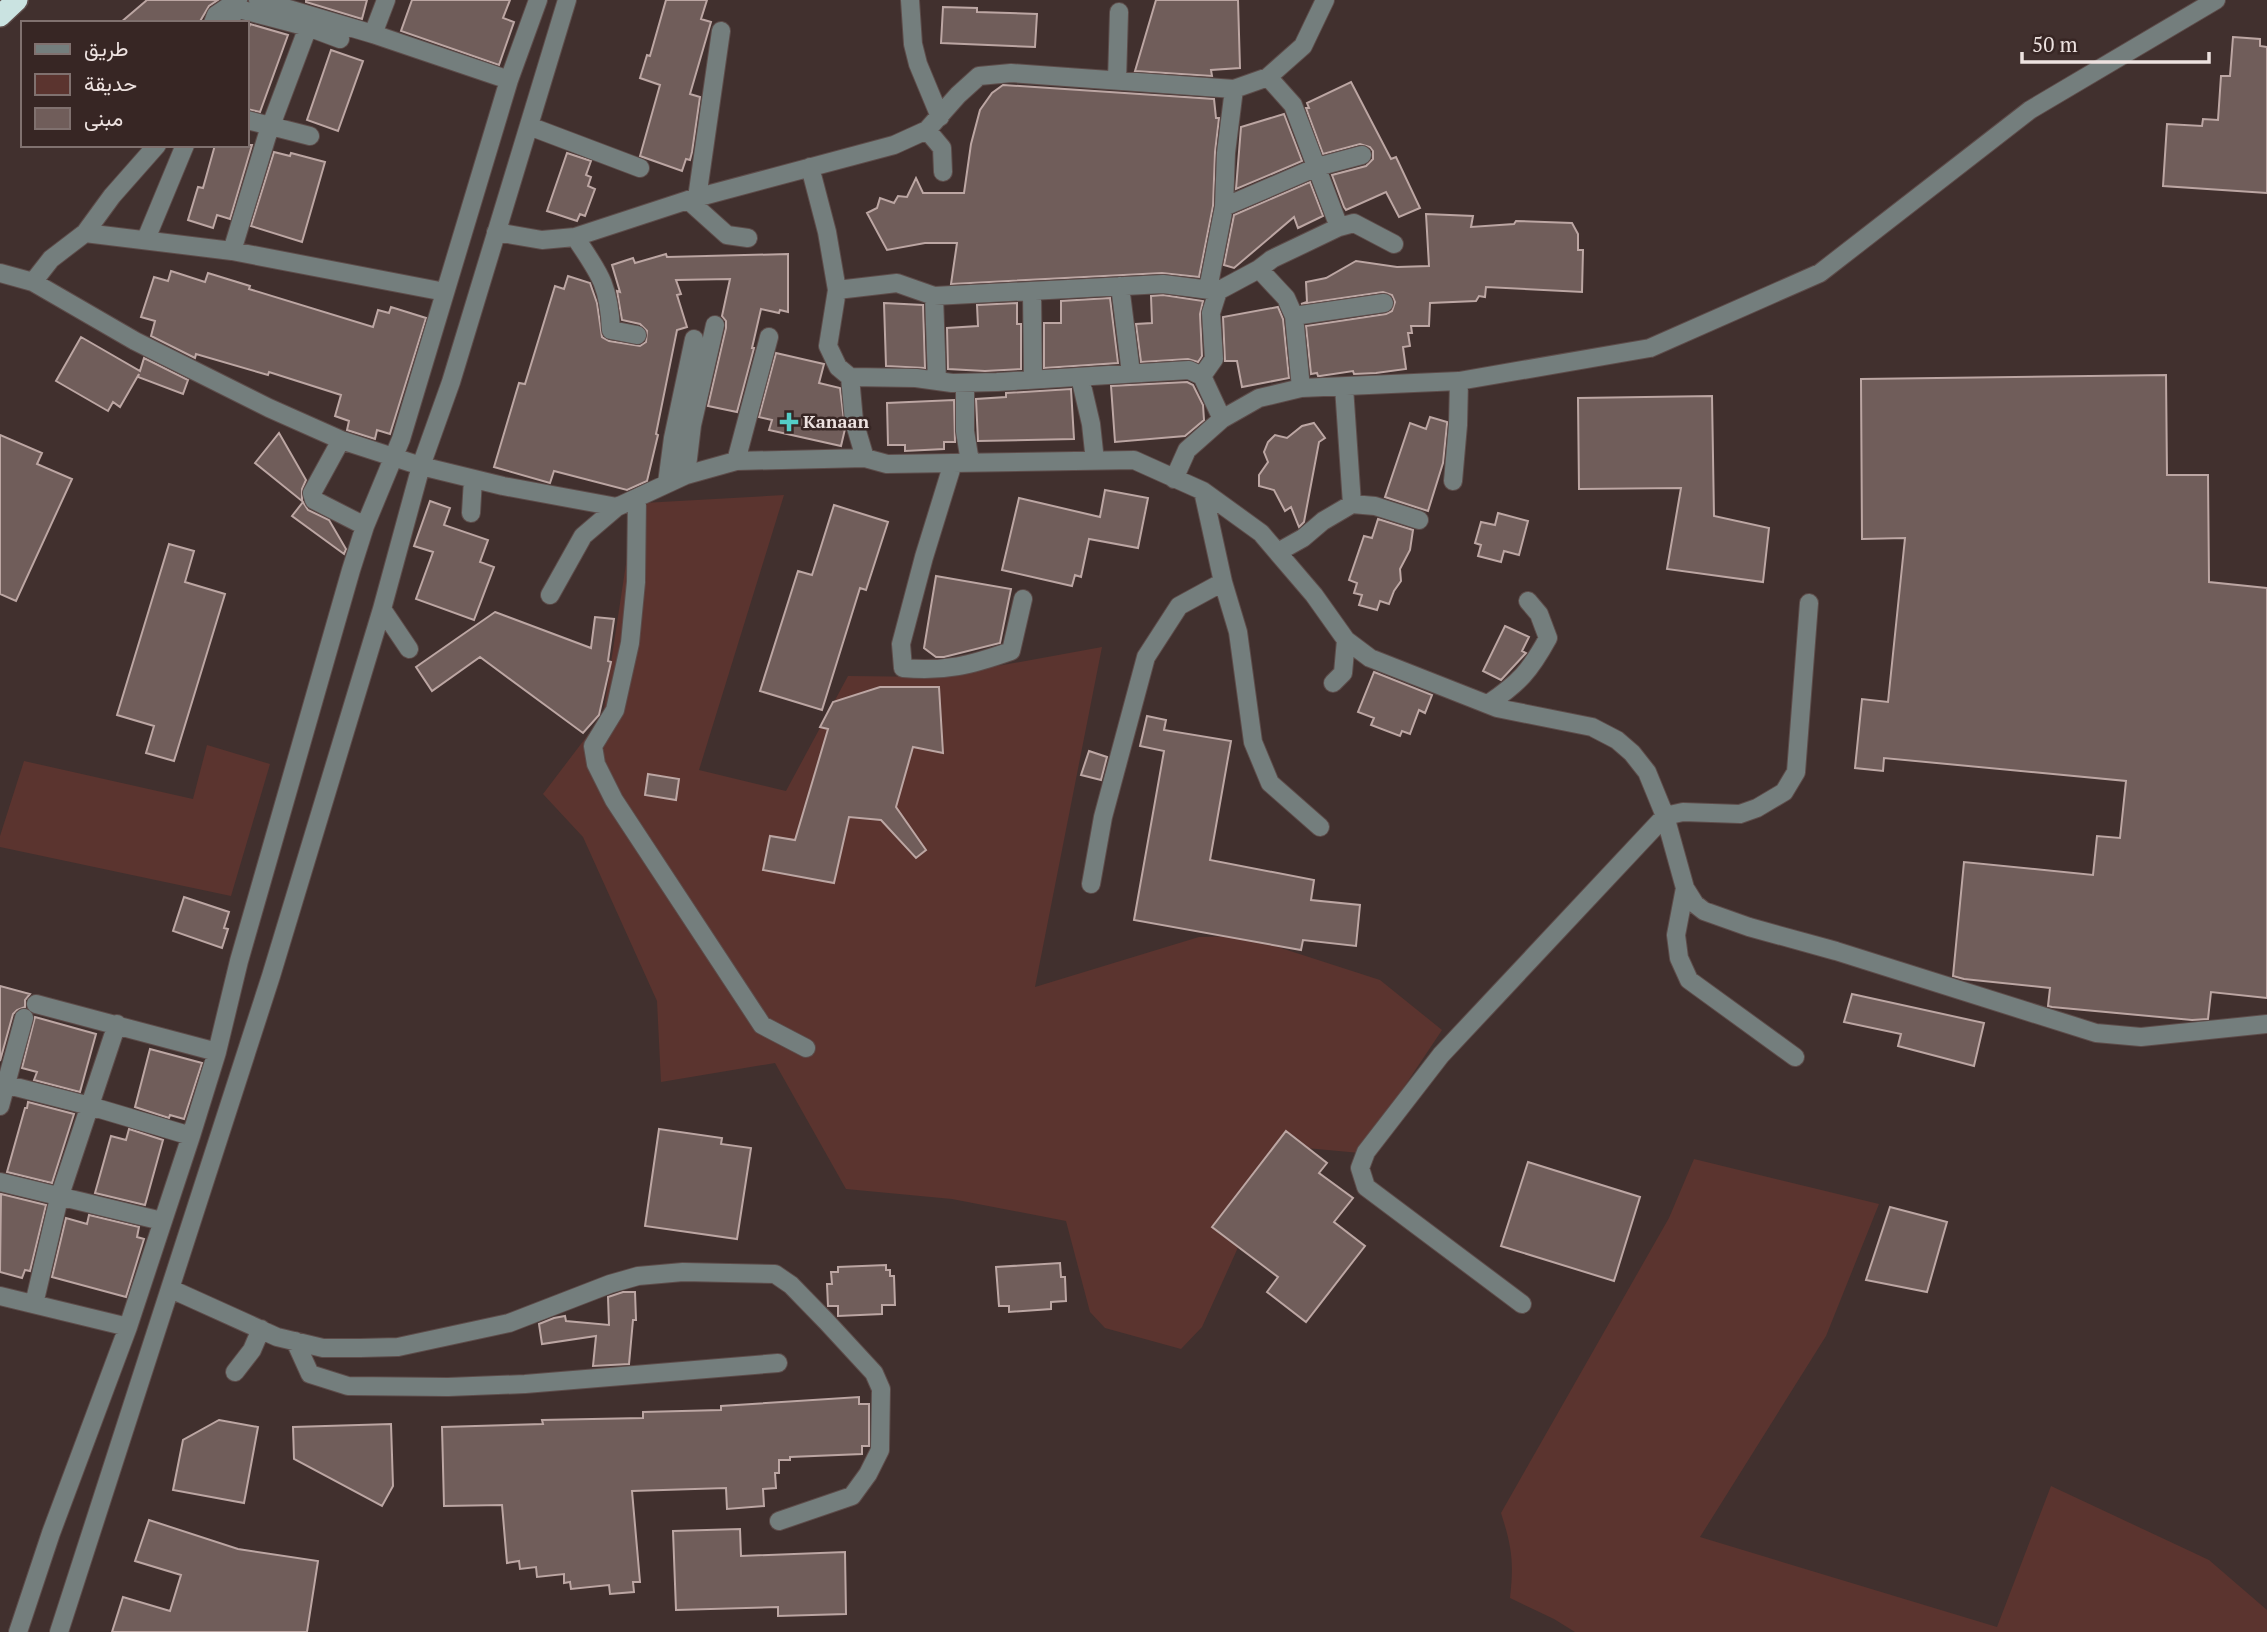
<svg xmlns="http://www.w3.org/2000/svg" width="2267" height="1632" font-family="'PT Serif',Vazirmatn,serif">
<rect width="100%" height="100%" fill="#41302e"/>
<path fill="#5b342f" d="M784 495 699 770 786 791 848 676 937 677 1102 647 1035 987 1199 937 1244 936 1380 980 1442 1030 1360 1153 1284 1146 1202 1327 1181 1349 1105 1328 1090 1312 1066 1221 952 1199 846 1189 775 1063 661 1082 657 1001 583 837 543 794 603 715 633 518 643 503Z
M207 745 270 764 231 896 0 847V836L24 761 193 799Z
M1694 1159 1879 1204 1826 1336 1700 1537 1997 1627 2051 1486 2209 1560 2267 1610V1632H1575L1554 1619 1510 1598C1514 1562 1512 1547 1501 1513L1669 1218Z"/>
<path fill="#705d5a" stroke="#bca6a3" stroke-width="2" d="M147 0H218L209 6 199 23H120Z
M306 0H367L362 19 306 2Z
M412 0H510L503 18 514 22 499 65 401 31Z
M666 0H707L701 19 711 22 690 94 700 97 692 152 690 160 686 159 682 171 640 156 660 85 640 78 647 55 650 56Z
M1156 0H1238L1240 68 1211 70 1212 76 1135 71Z
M943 7 977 8V12L1037 14 1035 47 941 43Z
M250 24 288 35 260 112 247 109V34Z
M2233 37 2260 39V46L2267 47V193L2163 186 2167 124 2202 126 2203 119 2218 120 2221 76H2230Z
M331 50 363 61 338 131 307 120Z
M1351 82 1391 159 1396 157 1420 208 1399 217 1386 192 1346 210 1344 207 1332 175 1366 166 1373 159V151L1370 147 1360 144 1323 154 1306 108H1309L1307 103Z
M1003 85 1214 99 1216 118H1219L1215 152 1213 206 1199 277 1162 273 951 284 957 243H925L887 250 867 213 877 208 880 198 894 203 898 196 907 197 916 178 923 193H964L971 144 980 110 992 93Z
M1284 114 1302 161 1236 189 1241 127Z
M215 145H252L230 219 217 215 213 228 188 220 198 187 203 188Z
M274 152 290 156 291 153 325 162 302 242 251 226Z
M567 153 591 161 586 175 591 177 588 186 595 189 585 216 580 214 577 221 547 211Z
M1310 182 1323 216 1298 228 1294 217 1234 268 1224 265 1234 215Z
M1426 214 1473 216 1471 227 1514 224 1516 221 1572 223 1578 234V250H1583L1582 292 1486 287 1485 297 1479 296 1476 301 1430 303 1429 326H1411L1412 333H1408L1410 346 1403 347 1406 369 1376 373 1354 374 1353 371 1320 376H1318L1317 373 1311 374 1306 326 1386 314 1392 311 1395 302 1392 295 1383 292 1301 304 1307 302 1306 282 1326 278 1356 261 1397 267 1429 266Z
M666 254 667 257 788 254V312L780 310 779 313 761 309 752 348H754L737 412 708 406 726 328V321L722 316 730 279 676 280 681 294 677 295 687 327 677 330 656 434 658 435 647 481 627 490 554 471 550 483 494 467 519 383 525 384 555 286 564 289 568 276 590 283 597 303 602 337 609 341 640 346 646 342 647 331 640 324 622 320 617 291 620 292 612 265 633 258 635 263Z
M171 271 205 282 208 273 250 286 249 289 373 327 378 310 389 313 391 307 426 318 390 434 377 430 375 439 347 430 349 421 335 416 341 395 269 372 268 375 196 354 195 358 151 336 155 321 141 317 154 277 168 281Z
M1163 295 1203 301 1200 314 1202 356 1198 362 1188 359 1141 362 1136 324 1152 323 1151 296Z
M1110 298 1118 363 1044 368V323H1061V301Z
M884 303 923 305 925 368 886 366Z
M1017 303V324H1021V369L985 371 948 369 947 328 978 326 977 305Z
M1278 307 1283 319 1289 378 1242 387 1237 361H1225L1223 317Z
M81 337 140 371 144 358 188 380 183 394 138 377 139 374 120 407 113 402 108 411 56 381Z
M776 353 824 364 819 383 840 388 845 429 841 446 769 430 772 420 759 417Z
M2166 375 2167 475H2208L2209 582 2267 588V998L2211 992 2208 1019 2192 1020 2052 1007 2048 1006 2050 988 1964 979 1953 976 1964 862 2093 875 2097 836 2120 838 2126 781 1884 758 1883 771 1855 768 1862 699 1888 702 1905 538 1862 539 1861 379Z
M1187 382 1193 385 1203 405 1204 420 1185 436 1115 442 1111 386Z
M1071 389 1074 439 978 441 976 399 1006 397V393Z
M1712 396 1714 516 1769 528 1763 582 1667 569 1681 488 1579 489 1578 398Z
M954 400 955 442H944V449L905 451V445H888L887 403Z
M1430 417 1447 422V424L1443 463 1428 511 1385 497 1410 423 1426 429Z
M1314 423 1325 438 1319 442 1304 522 1299 527 1291 507 1285 511 1274 490 1259 486V475L1268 462 1264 452 1268 442 1275 435 1287 438 1302 426Z
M279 433 306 480 302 489V501L255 463Z
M0 435 42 453 37 464 72 479 16 601 0 594Z
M1105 490 1148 498 1138 548 1089 539 1081 577 1075 575 1072 586 1002 570 1019 498 1100 517Z
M430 501 450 508 444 525 488 540 480 562 494 567 474 620 416 599 433 552 414 546Z
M303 502 308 510 329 520 346 549 344 554 292 516Z
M834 505 888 522 866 590 860 588 822 710 760 691 798 571 812 575Z
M1498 513 1528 521 1519 555 1504 551 1501 562 1478 556 1481 545 1475 543 1481 522 1495 525Z
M1378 519 1413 530 1410 550 1400 569 1401 581 1394 591 1389 604 1380 601 1377 610 1359 605 1362 595 1354 593 1357 583 1349 580 1364 536 1372 538Z
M169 544 194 551 185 582 225 594 174 761 146 753 154 726 117 715Z
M936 576 1011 589 1000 643 944 657H936L924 648Z
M495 612 591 648 595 617 614 619 608 661 611 662 599 715 583 733 480 657 432 691 416 667Z
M1505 626 1529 637 1522 651 1526 653 1501 680 1483 671Z
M1374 672 1432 695 1425 713 1419 710 1410 734 1402 731 1400 736 1371 725 1374 718 1358 712Z
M880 687H939L943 753 913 747 896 807 926 850 916 858 881 820 849 817 834 883 763 870 770 836 795 840 828 729 820 727 833 702Z
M1147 716 1166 720 1164 730 1231 741 1210 860 1314 880 1311 900 1360 905 1356 946 1303 940 1301 950 1134 920 1164 751 1140 746Z
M1089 751 1107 757 1101 780 1081 775Z
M648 774 679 779 676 800 645 795Z
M184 897 229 912 224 928 228 929 222 948 173 931Z
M0 986 30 994 25 1000V1007L17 1010 13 1014 0 1061Z
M1852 994 1984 1023 1974 1066 1898 1046 1901 1034 1844 1022Z
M35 1017 96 1034 80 1092 34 1080 37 1072 22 1068Z
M150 1049 202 1063 184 1119 170 1115 169 1118 135 1107Z
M28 1102 74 1114 52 1183 7 1172 25 1108H27Z
M129 1129 163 1140 145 1205 95 1193 111 1136 126 1140Z
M659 1129 722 1138 721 1144 751 1148 737 1239 645 1226Z
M1286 1131 1327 1163 1319 1173 1353 1198 1334 1222 1365 1246 1306 1322 1267 1292 1278 1277 1212 1227Z
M1528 1162 1640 1197 1614 1281 1501 1246Z
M1 1194 46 1205 30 1271 25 1270 22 1278 0 1272Z
M1890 1207 1947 1222 1927 1292 1866 1280Z
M89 1215 139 1227 137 1237 144 1239 126 1297 52 1277 66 1218 87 1224Z
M1060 1263 1061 1277H1065L1066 1301 1051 1302V1309L1009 1312V1306H999L996 1267Z
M886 1265V1270H890V1276H894L895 1305H882V1314L838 1316V1306H828L827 1284H832L831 1272H838V1267Z
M623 1292H635L636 1320H633L629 1364 593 1366 596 1336 542 1344 539 1324 554 1318 565 1316 566 1321 609 1325 608 1297Z
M859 1397V1404H869V1446H862V1454L790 1457V1460H779V1473H775L776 1488 763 1489 764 1506 727 1509 726 1488 632 1491 640 1582H633L634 1592 610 1594 609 1585 571 1589 570 1582 564 1583V1574L537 1577 536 1567 520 1569 519 1561 507 1563 502 1505 444 1506 442 1427 543 1424 542 1420 643 1418V1412L721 1410V1406Z
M219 1420 258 1427 244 1503 173 1490 183 1440Z
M391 1424 393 1486 382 1506 294 1459 293 1427Z
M149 1520 238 1549 318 1561 307 1632H112L123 1597 170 1611 181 1575 135 1561Z
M740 1529 741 1556 845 1552 846 1614 778 1616V1607L676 1610 673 1531Z"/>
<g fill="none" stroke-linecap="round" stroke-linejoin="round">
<defs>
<path id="minor" d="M258 0 373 34 509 80
M910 0 913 44 918 64 940 117
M213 23 216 15 238 0
M230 23 235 8 308 27 340 39
M373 34 386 0
M1268 77 1293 105 1339 227
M1117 81 1119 12
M247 120 310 136
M529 126 640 168
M927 130 942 148 943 172
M810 167 827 232 837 290 828 346 838 367 850 377 916 378 952 383 997 382 1189 370 1202 376 1222 419
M697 198 721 31
M688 200 727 235 748 238
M1224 207 1317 167 1362 155
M496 232 542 240 575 237 688 200 894 145 927 130 958 95 979 76 1011 73 1234 89 1268 77 1303 46 1325 0
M85 233 232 251 445 292
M575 237C599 273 609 284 611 330L637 335
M146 239 185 145
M232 251 267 136 308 27
M1259 269 1286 298 1294 316 1301 388
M0 273 33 282 135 341 269 408 341 440 421 466 503 486 617 507 686 475 736 461 865 458 887 464 1134 460 1203 491 1261 533 1314 595 1346 640 1370 658 1497 708 1592 727 1617 740 1632 753 1647 772 1665 816 1685 888 1695 904 1704 911 1749 927 1836 951 2096 1033 2141 1037 2267 1024
M33 282 51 259 85 233 112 196 157 145
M1120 286 1131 373
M1208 289 1224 207 1226 153 1234 89
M837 290 897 283 934 296 1163 284 1218 291 1259 269 1272 259 1339 227 1354 223 1394 244
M1032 292 1033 380
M934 296 937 381
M1294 316 1384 303
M1202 376 1214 359 1211 313 1218 291
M850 377 854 421 865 458
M1080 377 1091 424 1095 461
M965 383V431L970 462
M1344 387 1352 504
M341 440 312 493 314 500 365 526
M736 461 769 337
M953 463 924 557 901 644 903 668C945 672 971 665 1011 651L1023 599
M686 475 692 425 715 325
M1174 479 1187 450 1222 419 1259 398 1301 388 1459 381 1650 348 1820 273 2030 110 2216 0
M1453 481 1458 425 1459 381
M667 483 673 438 694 339
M1203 491 1223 582 1238 632 1253 742 1270 783 1320 827
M637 498 636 582 630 643 615 710 593 746 596 764 614 800 762 1025 806 1048
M471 513 473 479
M1278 552 1303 538 1323 521 1352 504 1375 506 1419 520
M550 595 583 536 617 507
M382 609 409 649
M1333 683 1343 673 1346 640
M1488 704C1519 683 1530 671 1548 638L1539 614 1528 601
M1091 884 1103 817 1146 657 1179 606 1223 582
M1685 888 1676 935 1679 958 1689 980 1795 1057
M36 1004 217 1052
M0 1083 90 1106 191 1136
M0 1106 24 1018
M0 1182 162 1221
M171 1289 277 1337 323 1348H360L398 1347 509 1323 610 1284 638 1276 683 1272 775 1274 791 1285 826 1321 874 1373 881 1389 880 1450 868 1474 852 1496 779 1521
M0 1296 128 1327
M34 1304 59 1198 117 1024
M1522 1304 1366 1187 1360 1168 1366 1152 1441 1055 1665 816 1683 812 1740 814 1757 808 1784 792 1796 772 1809 603
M295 1341 310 1374 348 1386 448 1387 525 1384 778 1363
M235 1372 252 1350 261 1329
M18 1632 51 1533 128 1327 191 1136 217 1052 239 961 351 570 365 526 401 439 509 80 538 0
M59 1632 271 976 382 609 421 466 451 382 567 0"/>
<path id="highway" d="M0 16 17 0"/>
</defs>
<use href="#minor" stroke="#5d4c4a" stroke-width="20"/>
<use href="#highway" stroke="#5d4c4a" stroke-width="24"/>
<use href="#minor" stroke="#747e7d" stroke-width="18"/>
<use href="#highway" stroke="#cae3e1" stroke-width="21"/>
</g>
<path fill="#54cdc7" stroke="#372624" stroke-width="2.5" d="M785.5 411.5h7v7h7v7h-7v7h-7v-7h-7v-7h7z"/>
<g text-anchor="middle" stroke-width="5" stroke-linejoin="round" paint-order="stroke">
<g font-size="18" font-weight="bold" fill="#ede2e0" stroke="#372624" text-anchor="start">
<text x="803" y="428">Kanaan</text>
</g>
</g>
<rect x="21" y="21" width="228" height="126" fill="#372624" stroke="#80716f" stroke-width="2"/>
<rect x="35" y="44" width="35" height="10" fill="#747e7d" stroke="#80716f" stroke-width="2"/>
<text x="84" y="56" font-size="21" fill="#ede2e0">طريق</text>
<rect x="35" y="74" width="35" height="21" fill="#5b342f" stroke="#80716f" stroke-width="2"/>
<text x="84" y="91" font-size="21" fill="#ede2e0">حديقة</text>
<rect x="35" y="108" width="35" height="21" fill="#705d5a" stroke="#80716f" stroke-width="2"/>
<text x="84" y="126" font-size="21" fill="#ede2e0">مبنى</text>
<path d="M2022 52v10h187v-10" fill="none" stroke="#ede2e0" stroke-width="3.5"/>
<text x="2032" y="52" font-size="21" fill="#ede2e0" stroke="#372624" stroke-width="5" paint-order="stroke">50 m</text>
</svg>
